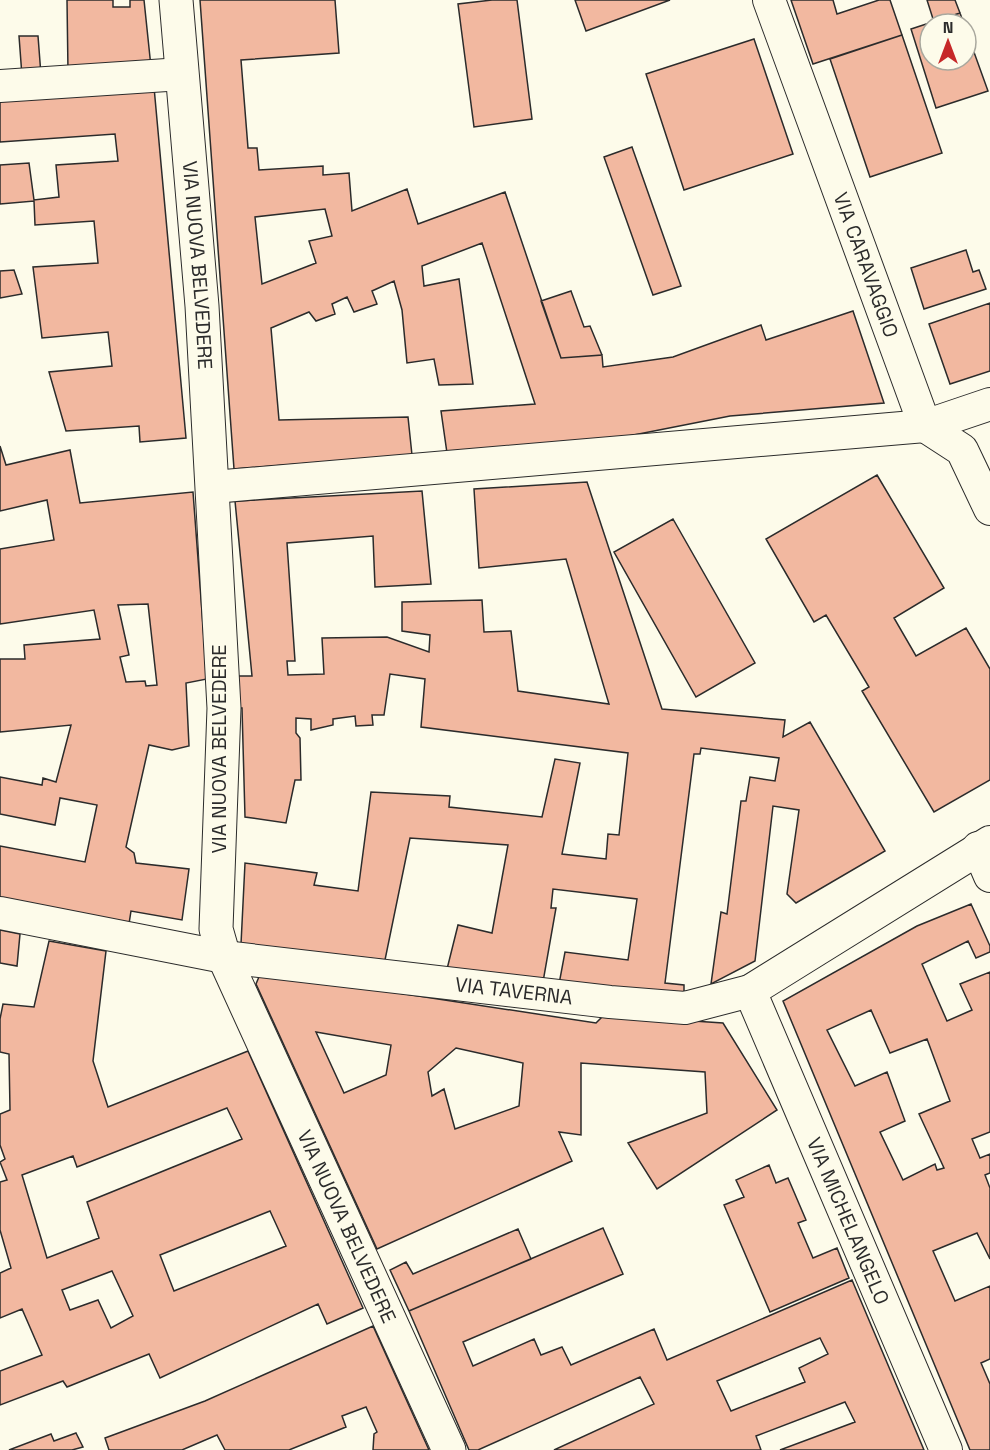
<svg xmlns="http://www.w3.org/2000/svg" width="990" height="1450" font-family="'Space Grotesk',sans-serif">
<rect width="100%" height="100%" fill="#fdfbea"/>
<path fill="#f2b8a0" stroke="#2b2b2b" stroke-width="1.5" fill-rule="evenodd" d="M67 0H113V7H130V0H144L151 67 68 71Z
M200 0H335L339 53 241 60 248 148H257L259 170 323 166V175L349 173 352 211 407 189 418 224 505 192 561 358 602 355 603 367 673 357 761 325 766 340 853 311 884 403 730 416 588 444 447 453 441 411 535 404 482 243 422 266 424 286 459 279 473 384 439 385 434 359 407 363 402 310 394 281 372 291 377 304 354 312 347 297 332 304 335 314 316 321 309 312 271 328 279 420 408 417 412 455 234 469ZM325 209 332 236 309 241 316 263 262 284 255 217Z
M492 0H517L532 119 474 127 458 4Z
M575 0H670L586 31Z
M791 0H833L837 14 879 0H890L902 35 813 64Z
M927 0H955L960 13 934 22Z
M960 13 964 24H930V60H966V30L988 91 936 108 911 29Z
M902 35 942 153 870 177 830 59Z
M19 36H38L41 75 22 76Z
M754 39 793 154 684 190 646 74Z
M154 87 186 438 140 442 139 426 66 431 49 372 112 366 108 332 42 338 33 267 98 263 94 221 35 225 34 201 0 204V165L29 163 34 200 59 197 56 165 118 161 115 134 0 142V97Z
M632 147 681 286 653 295 604 157Z
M966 250 973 272 979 270 986 289 924 309 911 268Z
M14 270 22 294 0 298V271Z
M571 291 584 327 590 326 602 355 561 358 541 301Z
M990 303V371L950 384 929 324Z
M0 446 6 465 70 450 80 503 193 492 207 679 186 683 189 746 172 750 149 745 126 847 134 853 136 863 189 869 182 920 131 911 128 930 0 903V846L85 862 97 805 60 798 55 825 0 814V777L42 785 43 778 56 782 71 725 0 732V659H25L24 645 100 639 94 610 0 624V549L54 540 47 500 0 511ZM148 604 157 685 146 686 145 681 126 682 120 657 129 655 118 605Z
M877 475 944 588 894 618 916 656 966 628 990 669V780L934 812 862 691 869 687 826 615 814 622 766 539Z
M587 482 662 709 785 720 783 737 810 722 885 851 796 903 787 894 799 810 773 806 755 961 711 984 721 912 727 914 741 801H746L750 777 775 781 779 758 701 748 700 754H694L665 983 684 985V999L559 984 565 952 628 960 637 899 553 889 551 908H556L543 982 447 969 458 925 492 933 508 845 410 838 385 960 241 944 245 863 317 873 314 885 358 891 371 792 450 796 449 807 542 817 555 759 580 763 562 854 606 859 608 834 619 835 628 753 421 727 425 679 390 674 384 715H372L373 725 356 726 355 716 333 719V725L311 730V719L296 718V733L300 738 301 780H295L286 823 245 817 242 708H234V676H252L235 501 422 491 431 584 375 587 373 536 287 543 295 661H287L288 675 324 674 322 638 387 637 429 652 430 635 402 631V602L482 600 484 632 511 631 518 691 609 704 566 559 479 568 474 489Z
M673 519 755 663 696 697 614 552Z
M971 904 990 946V952L976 958 968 941 922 964 947 1021 972 1010 960 984 990 972V1132L972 1139 980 1158 990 1154V1173L985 1175 990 1188V1259L977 1233 933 1251 955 1301 990 1286V1359L981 1363 990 1384V1450H970L783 1001 917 926ZM871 1010 890 1053 927 1039 950 1101 919 1114 944 1168 937 1170 935 1164 903 1180 880 1132 905 1121 887 1072 855 1086 827 1030Z
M0 930 20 934 17 966 0 963Z
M49 941 106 951 93 1061 108 1107 248 1051 363 1308 327 1324 318 1304 160 1378 149 1354 67 1387 63 1381 0 1405V1371L42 1355 22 1309 0 1318V1273L11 1268 0 1230V1182L7 1180 0 1162 5 1159 0 1145V1114L10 1110 9 1054 0 1052V1019L3 1004 34 1007ZM227 1108 242 1139 87 1202 99 1238 47 1258 22 1175 73 1156 77 1167ZM270 1211 286 1246 174 1291 160 1255ZM112 1271 133 1316 111 1328 98 1300 70 1310 62 1290Z
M261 972 596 1023 604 1015 723 1023 777 1110 657 1189 628 1143 707 1113 705 1072 581 1063V1135L559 1132 572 1161 377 1249 256 984ZM316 1032 391 1045 386 1075 344 1093ZM456 1048 523 1063 519 1106 455 1129 444 1089 432 1096 428 1072Z
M769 1165 776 1183 788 1178 806 1220 798 1223 813 1258 837 1248 849 1278 770 1312 724 1205 744 1197 736 1180Z
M603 1228 623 1274 463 1342 473 1366 534 1339 541 1355 562 1347 571 1365 654 1329 667 1360 852 1280 924 1450H780L855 1422 845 1402 756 1436 761 1450H554L654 1404 640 1377 478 1450H469L409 1311ZM820 1338 828 1354 799 1368 805 1382 731 1411 717 1381Z
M518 1229 531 1259 409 1311 390 1270 406 1262 413 1274Z
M373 1326 429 1450H373L374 1434 377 1432 366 1407 342 1416 346 1427 289 1450H225L217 1435 182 1450H109L105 1438 205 1401Z
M76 1433 83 1447 72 1450H9L51 1434 54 1441Z"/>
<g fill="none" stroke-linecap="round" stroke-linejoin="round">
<defs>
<g id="street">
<path id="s1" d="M769 0 925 426 962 450 990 509"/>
<path d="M0 86 182 74"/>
<path d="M213 487 925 426 990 404"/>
<path d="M978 848 990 876"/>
<path id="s2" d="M0 913 224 957 610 1002 685 1008 750 991 990 842"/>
<path id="s3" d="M750 991 946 1450"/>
</g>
<g id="secondary">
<path id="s4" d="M176 0 202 306 224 708 216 929 224 957 449 1450"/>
</g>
</defs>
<use href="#street" stroke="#2b2b2b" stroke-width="34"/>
<use href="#secondary" stroke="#2b2b2b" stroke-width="35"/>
<use href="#street" stroke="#fdfbea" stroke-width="32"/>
<use href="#secondary" stroke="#fdfbea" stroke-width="33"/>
</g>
<g text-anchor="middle" stroke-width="4.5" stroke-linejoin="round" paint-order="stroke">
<g font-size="20" fill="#2b2b2b" stroke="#fdfbea">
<text dy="7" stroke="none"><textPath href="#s4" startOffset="266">VIA NUOVA BELVEDERE</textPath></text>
<text dy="7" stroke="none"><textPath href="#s1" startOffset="282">VIA CARAVAGGIO</textPath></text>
<text transform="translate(219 749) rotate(-90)" y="7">VIA NUOVA BELVEDERE</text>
<text dy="7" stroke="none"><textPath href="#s2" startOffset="520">VIA TAVERNA</textPath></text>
<text dy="7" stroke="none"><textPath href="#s3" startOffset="250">VIA MICHELANGELO</textPath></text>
<text dy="7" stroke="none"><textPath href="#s4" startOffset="1256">VIA NUOVA BELVEDERE</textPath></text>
</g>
</g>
<g transform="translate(948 42)"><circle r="28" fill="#fdfbea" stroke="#a9a89e" stroke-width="1.5"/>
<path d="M0-4.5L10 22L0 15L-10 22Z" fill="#c62828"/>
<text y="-9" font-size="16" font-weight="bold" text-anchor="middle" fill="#2b2b2b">N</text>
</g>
</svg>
